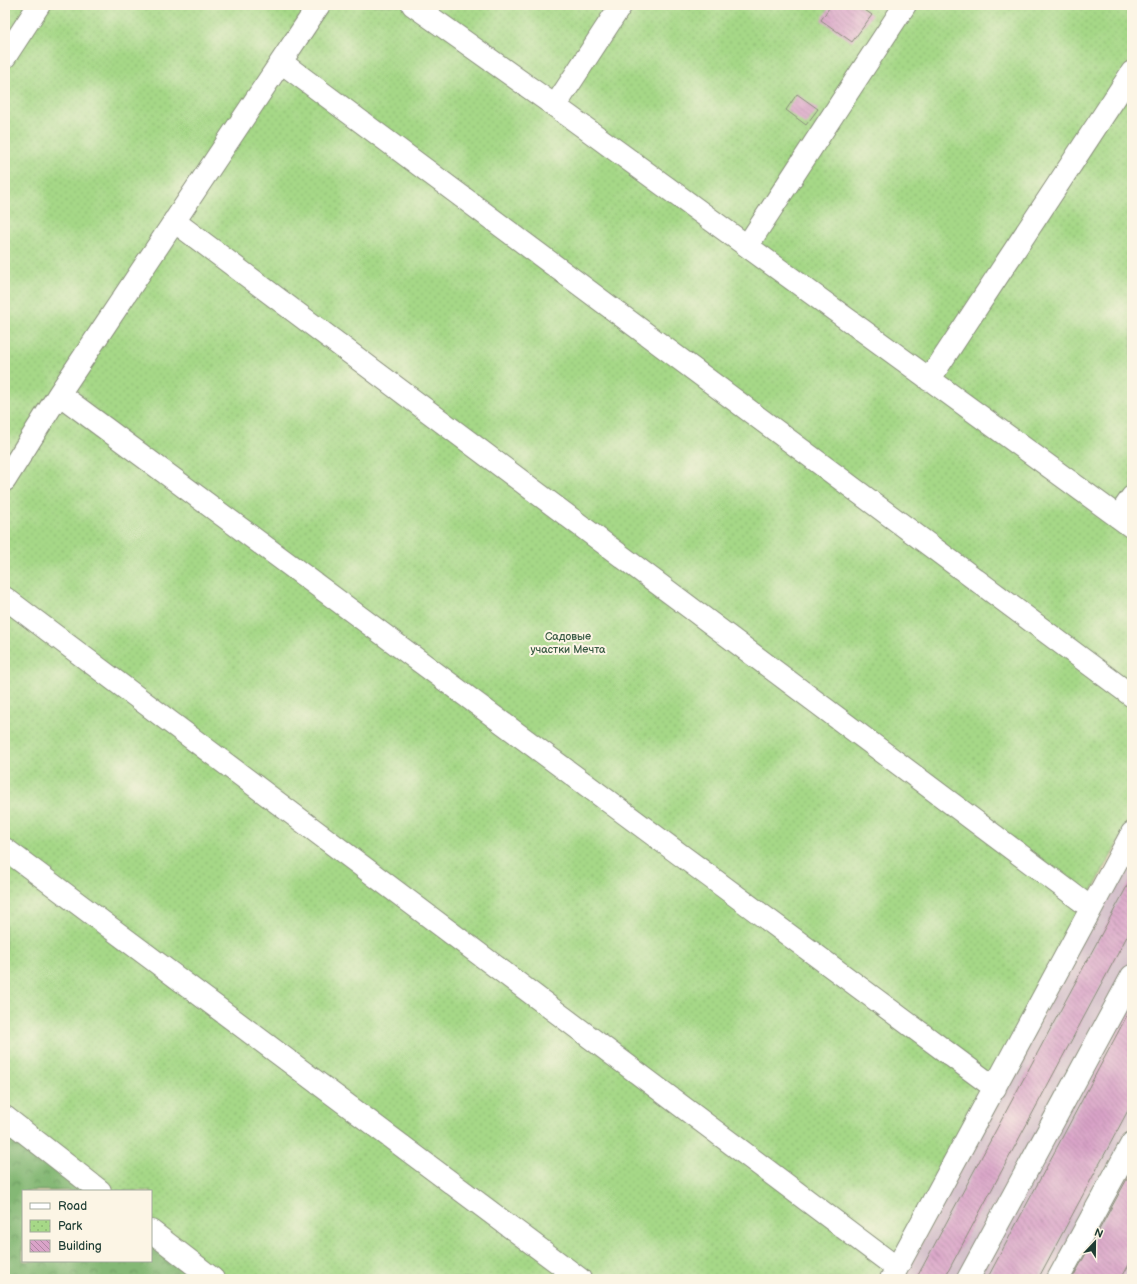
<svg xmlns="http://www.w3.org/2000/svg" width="1137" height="1284" font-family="'Balsamiq Sans',sans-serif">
<defs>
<pattern id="forest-crowns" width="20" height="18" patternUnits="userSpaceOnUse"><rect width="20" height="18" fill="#84b874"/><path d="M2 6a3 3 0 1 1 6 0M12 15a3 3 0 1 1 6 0" fill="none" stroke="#6b9760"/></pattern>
<pattern id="park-dots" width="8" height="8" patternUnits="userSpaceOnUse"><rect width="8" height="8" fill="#a6d887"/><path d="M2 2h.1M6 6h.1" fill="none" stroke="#8eba75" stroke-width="1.8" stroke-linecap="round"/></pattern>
<pattern id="building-back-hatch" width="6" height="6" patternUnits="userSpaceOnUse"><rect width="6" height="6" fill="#d9a3c8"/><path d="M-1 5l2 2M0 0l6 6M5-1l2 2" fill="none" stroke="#af86a3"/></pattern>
</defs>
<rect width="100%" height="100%" fill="#fcf5e5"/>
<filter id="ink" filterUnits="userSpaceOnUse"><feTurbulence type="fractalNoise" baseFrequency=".025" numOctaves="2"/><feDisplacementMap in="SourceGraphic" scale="8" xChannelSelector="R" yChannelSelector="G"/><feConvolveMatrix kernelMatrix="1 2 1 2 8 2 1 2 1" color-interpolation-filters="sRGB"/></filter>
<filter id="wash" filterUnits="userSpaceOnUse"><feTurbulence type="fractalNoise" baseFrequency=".012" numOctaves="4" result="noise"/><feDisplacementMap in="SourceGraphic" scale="16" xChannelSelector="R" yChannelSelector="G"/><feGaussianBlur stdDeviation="0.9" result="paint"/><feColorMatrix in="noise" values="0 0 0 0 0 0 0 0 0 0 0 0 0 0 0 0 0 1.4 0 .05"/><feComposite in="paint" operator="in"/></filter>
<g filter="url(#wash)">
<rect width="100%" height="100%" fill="#f3dfc2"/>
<path fill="#d1bdc9" d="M1132 844V1279H902Z"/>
<path fill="url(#forest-crowns)" stroke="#527a54" d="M5 1110 109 1191H23V1261H151V1223L223 1279H5Z"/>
<path fill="url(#park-dots)" stroke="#628a5e" d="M5 5H1132V817L884 1279H223L151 1223V1191H109L5 1110Z"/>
<g id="blocks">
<path fill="url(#building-back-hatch)" d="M831 5H858L872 15 852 42 821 20Z
M797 94 818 109 806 125 786 110Z
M1132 877V927L944 1279H916Z
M1132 1006V1103L1038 1279H987Z
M1132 1170V1259L1121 1279H1072Z"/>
</g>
</g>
<g filter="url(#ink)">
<use href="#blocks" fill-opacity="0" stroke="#898e7b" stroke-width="1"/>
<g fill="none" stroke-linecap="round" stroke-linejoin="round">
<defs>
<path id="minor" d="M413 5 555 106 1132 527
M5 57 39 5
M281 62 1132 696
M555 106 621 5
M174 221 1091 908
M747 246 905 5
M929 380 1132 72
M59 394 995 1088
M5 480 59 394 319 5
M1118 517 1132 497
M5 598 897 1268
M5 849 580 1279
M5 1117 100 1191
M151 1231 213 1279
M891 1279 1132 833
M968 1279 1132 976
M1058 1279 1132 1143"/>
</defs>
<use href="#minor" stroke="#898e7b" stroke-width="24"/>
<use href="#minor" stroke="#fff" stroke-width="22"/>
</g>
</g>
<g text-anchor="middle" stroke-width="4" stroke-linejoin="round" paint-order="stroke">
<g font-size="11" fill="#3a5c45" stroke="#fcf5e5">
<text x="568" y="640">Садовые<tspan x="568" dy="13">участки Мечта</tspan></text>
</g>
</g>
<rect width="1137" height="1284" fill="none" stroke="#fcf5e5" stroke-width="20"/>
<rect x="22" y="1190" width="130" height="72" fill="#fcf5e5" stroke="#a4ab9e"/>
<rect x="30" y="1203" width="20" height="6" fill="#ffffff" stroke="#a4ab9e"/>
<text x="58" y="1210" font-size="12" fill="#1f3d34">Road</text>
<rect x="30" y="1220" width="20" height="12" fill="url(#park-dots)" stroke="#a4ab9e"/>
<text x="58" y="1230" font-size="12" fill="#1f3d34">Park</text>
<rect x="30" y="1240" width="20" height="12" fill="url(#building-back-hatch)" stroke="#a4ab9e"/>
<text x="58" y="1250" font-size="12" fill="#1f3d34">Building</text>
<g transform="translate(1095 1242) rotate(22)" stroke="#fcf5e5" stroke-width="3" paint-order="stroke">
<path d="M0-3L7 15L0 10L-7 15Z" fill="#1f3d34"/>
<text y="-6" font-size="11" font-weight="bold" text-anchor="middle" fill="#1f3d34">N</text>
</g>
</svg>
